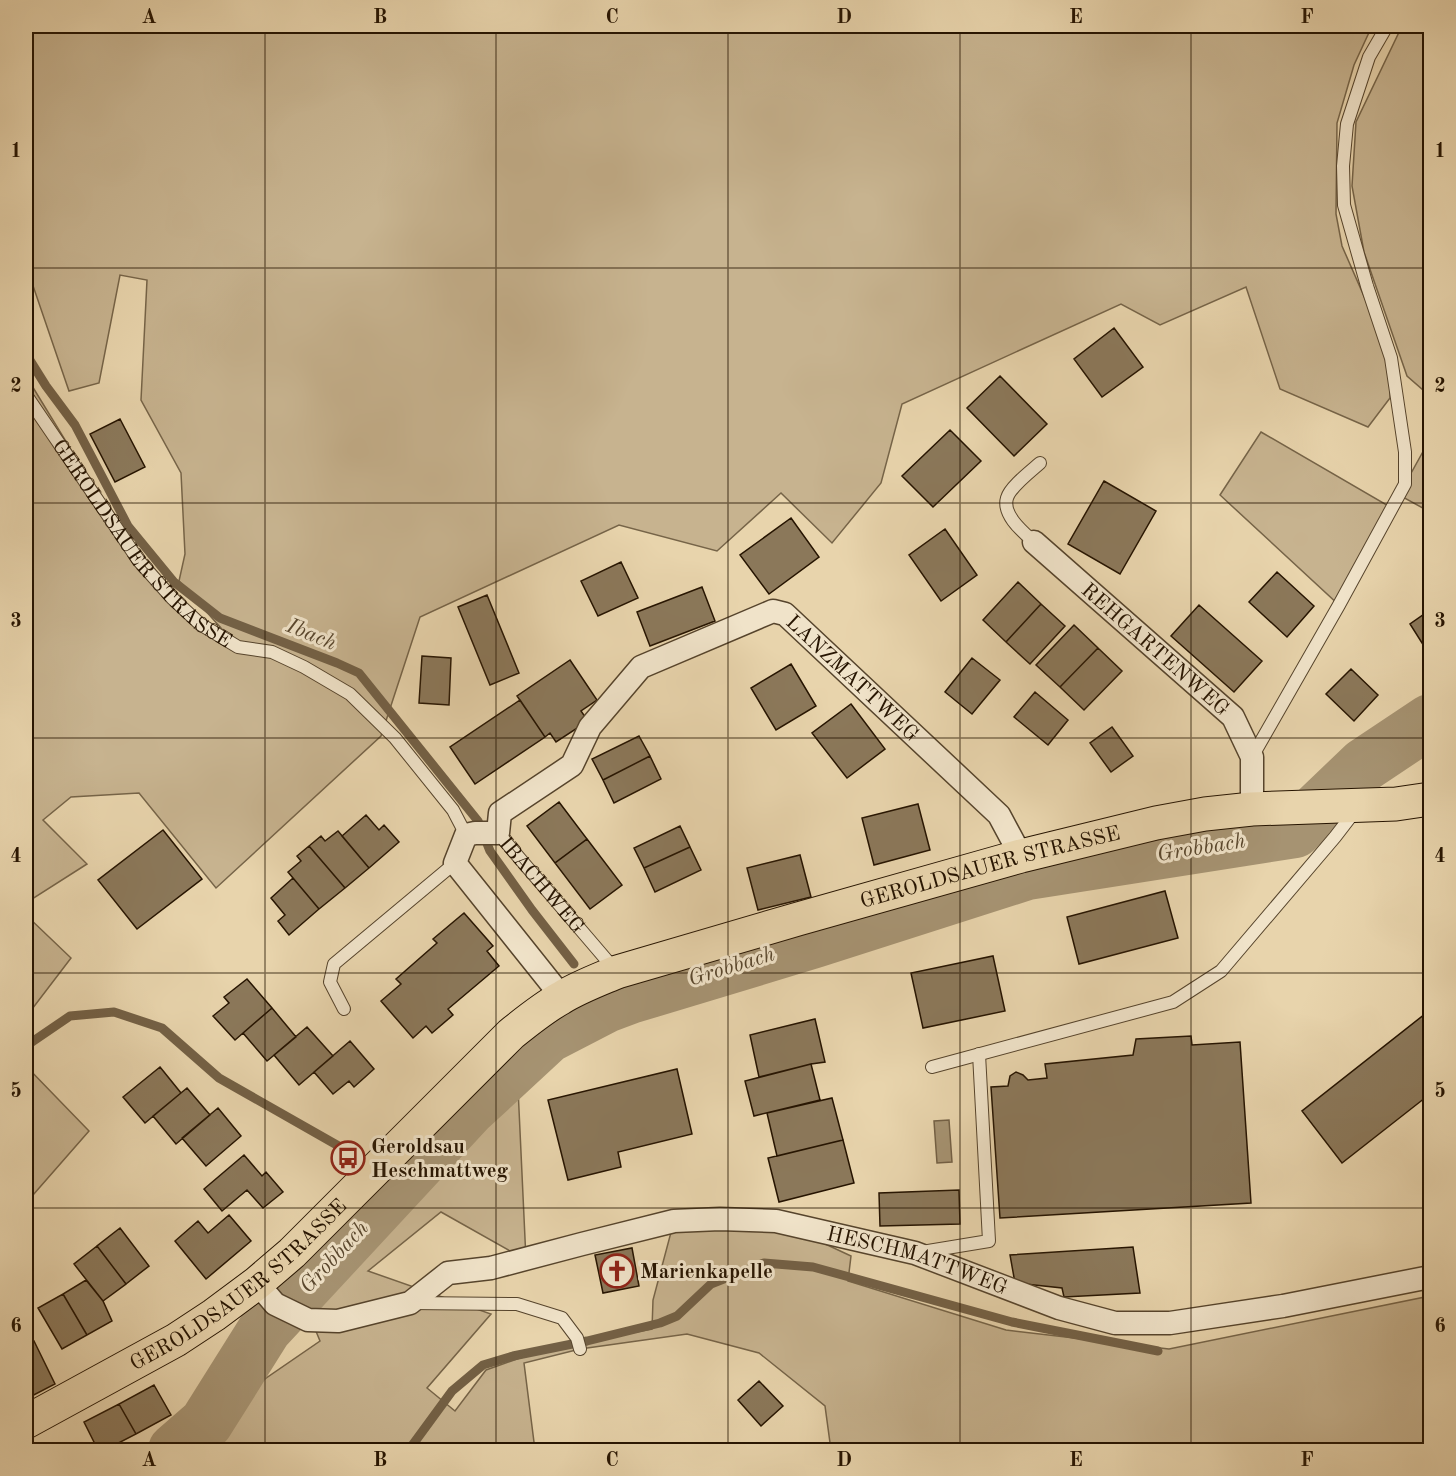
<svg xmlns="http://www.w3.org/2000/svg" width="1456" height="1476" font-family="'Old Standard TT',serif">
<rect width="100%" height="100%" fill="#e8d4ac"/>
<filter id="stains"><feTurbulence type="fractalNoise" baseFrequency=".00333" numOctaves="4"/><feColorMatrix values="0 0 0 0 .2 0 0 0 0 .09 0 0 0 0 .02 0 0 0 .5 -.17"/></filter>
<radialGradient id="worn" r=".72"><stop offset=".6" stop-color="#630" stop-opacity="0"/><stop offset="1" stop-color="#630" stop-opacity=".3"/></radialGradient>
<path fill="#c7b38f" stroke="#766448" stroke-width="1.5" d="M26 26H1372L1354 65 1337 123 1336 214 1342 246 1391 358 1390 398 1368 427 1280 389 1246 287 1160 325 1121 304 902 404 881 483 832 543 781 493 717 551 619 525 420 617 381 736 216 888 139 793 71 797 43 820 87 864 26 903V376L139 561 172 598 237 646 179 581 185 554 181 473 141 400 147 280 120 275 99 383 69 391 29 274 26 269Z
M1402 26H1430V396L1407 376 1364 252 1352 186 1356 122Z
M1261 432 1392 508 1339 605 1220 495Z
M1425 448 1430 451V512L1399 495Z
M26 915 71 958 26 1017Z
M516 1045 526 1260 441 1212 368 1271 491 1314 427 1388 455 1411 486 1370 520 1358 587 1341 652 1329 653 1300 674 1221H776L851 1256 848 1281 1006 1330 1169 1349 1430 1296V1450H831L825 1406 759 1353 687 1334 580 1349 524 1363 535 1450H138L169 1445 320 1341 292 1273Z
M26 1066 89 1131 26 1203Z"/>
<path fill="#a69372" stroke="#736045" stroke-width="1.5" d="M949 1120 952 1162 937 1163 934 1121Z"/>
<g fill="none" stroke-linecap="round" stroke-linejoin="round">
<path stroke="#736045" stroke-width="9" d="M26 354 46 386 75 425 128 526 174 582 220 618 337 663 359 673 478 821 490 851 532 910 574 964
M26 1046 70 1016 114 1012 162 1028 219 1078 365 1161
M386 1178 398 1187
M411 1447 452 1391 483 1365 513 1356 587 1341 660 1323 677 1316 711 1284 764 1263 813 1267 1012 1322 1158 1351"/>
<path stroke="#a69372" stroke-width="54" d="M175 1450 206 1423 265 1329 469 1109 548 1036 606 1006 630 997 815 941 1027 873 1295 831 1364 765 1430 721"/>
</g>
<path fill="#8b785a" stroke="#261401" stroke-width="1.5" d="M1114 328 1143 367 1102 397 1074 359Z
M1000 376 1047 424 1014 456 967 408Z
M120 419 145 467 115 482 90 434Z
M950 430 981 461 933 507 902 476Z
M1104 481 1156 511 1120 574 1068 544Z
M791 518 819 557 769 594 740 555Z
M945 529 977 575 941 601 909 555Z
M621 562 638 598 598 616 581 581Z
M1277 572 1314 606 1287 637 1249 602Z
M1018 582 1041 604 1006 642 983 620Z
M702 587 715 621 650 646 637 612Z
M487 595 519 673 490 685 458 607Z
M1041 604 1065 626 1030 664 1006 642Z
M1199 605 1262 661 1234 692 1171 636Z
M1430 610V653L1429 654 1410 624Z
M1074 625 1098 648 1060 687 1036 665Z
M1098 648 1122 671 1084 710 1060 687Z
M422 656 451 658 449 705 419 703Z
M972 658 1000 680 972 714 945 692Z
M570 660 597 700 581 711 588 721 556 742 550 733 545 737 517 696Z
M791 664 816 706 776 730 751 688Z
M1351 669 1378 695 1354 721 1326 694Z
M1035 692 1068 720 1048 745 1014 717Z
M520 700 545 737 475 784 450 747Z
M851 704 885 749 847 778 812 733Z
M1112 727 1133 756 1111 772 1090 743Z
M639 736 650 756 603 780 592 759Z
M650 756 661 779 614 803 603 780Z
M559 802 587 839 555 863 527 826Z
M918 804 930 850 874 865 862 818Z
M366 815 379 830 384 825 399 842 369 868 342 836Z
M680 826 690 847 644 868 634 848Z
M163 830 202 879 137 929 98 880Z
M338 831 369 868 345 888 309 846 321 836 325 841Z
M587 839 622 885 590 909 555 863Z
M309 846 345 888 319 909 288 872 301 861 297 856Z
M690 847 701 870 655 892 644 868Z
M800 855 811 897 758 910 747 868Z
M293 878 319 909 289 935 278 921 285 915 271 898Z
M1165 891 1178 938 1079 964 1067 917Z
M464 913 493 946 487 951 499 966 448 1009 453 1015 432 1033 426 1026 413 1038 381 1001 401 984 396 979 437 943 433 939Z
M993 956 1005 1011 923 1028 911 973Z
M247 979 272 1008 235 1040 213 1016 229 1003 224 997Z
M272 1008 296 1037 267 1061 243 1033Z
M1430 1010V1094L1342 1163 1302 1111Z
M815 1019 825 1062 811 1064 759 1077 750 1035Z
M307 1027 333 1056 299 1085 274 1055Z
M1191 1036 1192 1045 1240 1042 1251 1203 1000 1218 991 1087 1008 1086 1010 1076 1016 1072 1023 1075 1028 1080 1047 1078 1045 1064 1133 1055 1136 1039Z
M350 1041 374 1069 354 1087 349 1081 333 1094 314 1072Z
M811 1064 820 1100 754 1116 745 1081Z
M160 1067 181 1093 145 1123 123 1097Z
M677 1069 692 1134 618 1152 621 1167 568 1180 548 1100Z
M187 1088 210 1115 176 1144 153 1116Z
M832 1098 843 1140 777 1156 767 1113Z
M218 1108 241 1136 206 1166 182 1138Z
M843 1140 854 1183 779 1202 768 1158Z
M244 1155 262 1176 266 1172 283 1192 263 1208 247 1190 222 1211 204 1189Z
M959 1190 960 1224 880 1226 879 1193Z
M229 1215 251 1241 206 1279 175 1241 198 1221 208 1233Z
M120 1228 149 1266 126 1284 97 1246Z
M97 1246 126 1284 103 1301 74 1264Z
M1133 1247 1140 1293 1064 1297 1062 1288 1015 1283 1010 1255Z
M632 1248 639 1286 603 1293 595 1255Z
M86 1280 103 1301 112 1321 87 1335 63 1294Z
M63 1294 87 1335 62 1349 38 1308Z
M34 1341 55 1384 26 1399V1345Z
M759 1381 783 1406 761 1426 738 1400Z
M154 1385 171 1415 136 1434 119 1404Z
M119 1404 136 1434 105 1450H98L84 1422Z"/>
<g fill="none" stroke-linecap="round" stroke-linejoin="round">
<defs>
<g id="service">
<path id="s1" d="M26 395 139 561 172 598 200 624 238 647 272 652 304 667 350 694 395 738 453 810 466 835"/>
<path d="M1034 542C1023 532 1002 515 1007 498 1010 487 1031 471 1040 463"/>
<path d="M1252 757 1339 605 1405 484V452L1391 358 1367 286 1344 205 1343 166 1347 124 1369 57 1387 26"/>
<path id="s2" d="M498 833 616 971"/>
<path d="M344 1009 330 982 334 964 455 863"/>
<path d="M932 1067 1173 1002 1221 971 1335 837 1355 811"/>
<path d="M922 1252 989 1241 979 1054"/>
<path d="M411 1303 517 1304 562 1318 577 1338 580 1349"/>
</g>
<g id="minor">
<path id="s3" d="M1034 542 1233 717 1252 757V809"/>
<path id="s4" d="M562 997 455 863 466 835 475 833H498L500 813 572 765 590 727 641 667 773 611 785 614 999 815 1021 856"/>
<path id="s5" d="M257 1283 275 1304 308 1320 338 1321 410 1303 448 1273 491 1268 582 1244 674 1221 720 1219 776 1221 915 1253 1059 1308 1115 1323H1170L1283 1306 1430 1277"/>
</g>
<g id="primary">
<path id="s6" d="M26 1422 176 1340 214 1315 257 1283 292 1253 511 1034C527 1021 543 1008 561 998 579 987 598 980 617 972L798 919 1021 856 1156 823 1205 814 1252 809 1396 804 1430 799"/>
</g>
</defs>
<use href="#service" stroke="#56442c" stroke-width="14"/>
<use href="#minor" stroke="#56442c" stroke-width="25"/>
<use href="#primary" stroke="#261401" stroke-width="35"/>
<use href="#service" stroke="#f0e3c9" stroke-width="12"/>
<use href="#minor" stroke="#f0e3c9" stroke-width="22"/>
<use href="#primary" stroke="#e8d4ac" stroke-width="33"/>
</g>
<path fill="none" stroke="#261401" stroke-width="1.5" stroke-opacity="0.55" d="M265 26V1450M496 26V1450M728 26V1450M960 26V1450M1191 26V1450M26 268H1430M26 503H1430M26 738H1430M26 973H1430M26 1208H1430"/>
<defs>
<symbol id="bus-ring" viewBox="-11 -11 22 22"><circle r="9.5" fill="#f0e3c9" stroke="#8f2418" stroke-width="1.5"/><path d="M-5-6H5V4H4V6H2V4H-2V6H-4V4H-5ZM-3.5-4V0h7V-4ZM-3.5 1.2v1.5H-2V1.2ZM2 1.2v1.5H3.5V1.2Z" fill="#8f2418"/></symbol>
<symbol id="church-ring" viewBox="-11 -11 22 22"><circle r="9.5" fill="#f0e3c9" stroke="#8f2418" stroke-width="1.5"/><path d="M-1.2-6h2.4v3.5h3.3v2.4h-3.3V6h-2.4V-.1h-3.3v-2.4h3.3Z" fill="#8f2418"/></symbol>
</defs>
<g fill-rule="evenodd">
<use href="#bus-ring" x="329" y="1139" width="38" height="38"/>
<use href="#church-ring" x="598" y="1252" width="38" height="38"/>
</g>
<g text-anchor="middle" stroke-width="6" stroke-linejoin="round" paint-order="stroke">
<g font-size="21" fill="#261401" stroke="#f0e3c9">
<text dy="7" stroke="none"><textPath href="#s1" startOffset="190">GEROLDSAUER STRASSE</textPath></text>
<text dy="7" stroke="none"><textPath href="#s3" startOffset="162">REHGARTENWEG</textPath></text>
<text dy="7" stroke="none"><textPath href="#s4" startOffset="710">LANZMATTWEG</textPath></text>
<text dy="7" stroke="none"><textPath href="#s6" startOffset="1137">GEROLDSAUER STRASSE</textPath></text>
<text dy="7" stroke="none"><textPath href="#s2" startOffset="68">IBACHWEG</textPath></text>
<text dy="7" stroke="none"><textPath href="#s5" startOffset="698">HESCHMATTWEG</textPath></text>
<text dy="7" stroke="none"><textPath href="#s6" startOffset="254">GEROLDSAUER STRASSE</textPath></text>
</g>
<g font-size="21" font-weight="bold" fill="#261401" stroke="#f0e3c9" text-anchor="start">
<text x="371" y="1153">Geroldsau<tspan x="371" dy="24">Heschmattweg</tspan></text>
<text x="640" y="1278">Marienkapelle</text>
</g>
<g font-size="22" font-style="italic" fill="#59472e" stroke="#f0e3c9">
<text transform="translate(312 633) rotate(22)" y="8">Ibach</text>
<text transform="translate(1201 846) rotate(-9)" y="8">Grobbach</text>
<text transform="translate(731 965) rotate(-17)" y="8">Grobbach</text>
<text transform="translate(333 1256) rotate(-47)" y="8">Grobbach</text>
</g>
</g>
<rect width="1456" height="1476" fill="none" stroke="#e8d4ac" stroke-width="66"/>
<rect x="33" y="33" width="1390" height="1410" fill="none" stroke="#261401" stroke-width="2"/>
<g font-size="20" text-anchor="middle" font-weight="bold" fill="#261401">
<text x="149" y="23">A</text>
<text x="380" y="23">B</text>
<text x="612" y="23">C</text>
<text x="844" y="23">D</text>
<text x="1076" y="23">E</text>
<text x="1307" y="23">F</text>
<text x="16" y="157">1</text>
<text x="1440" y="157">1</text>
<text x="16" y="392">2</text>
<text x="1440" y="392">2</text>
<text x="16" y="627">3</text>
<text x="1440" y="627">3</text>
<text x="16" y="862">4</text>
<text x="1440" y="862">4</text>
<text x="16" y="1097">5</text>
<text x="1440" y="1097">5</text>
<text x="16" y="1332">6</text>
<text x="1440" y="1332">6</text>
<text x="149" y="1466">A</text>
<text x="380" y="1466">B</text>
<text x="612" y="1466">C</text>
<text x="844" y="1466">D</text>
<text x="1076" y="1466">E</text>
<text x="1307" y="1466">F</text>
</g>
<rect width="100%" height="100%" filter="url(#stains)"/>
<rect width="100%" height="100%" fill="url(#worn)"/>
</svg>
